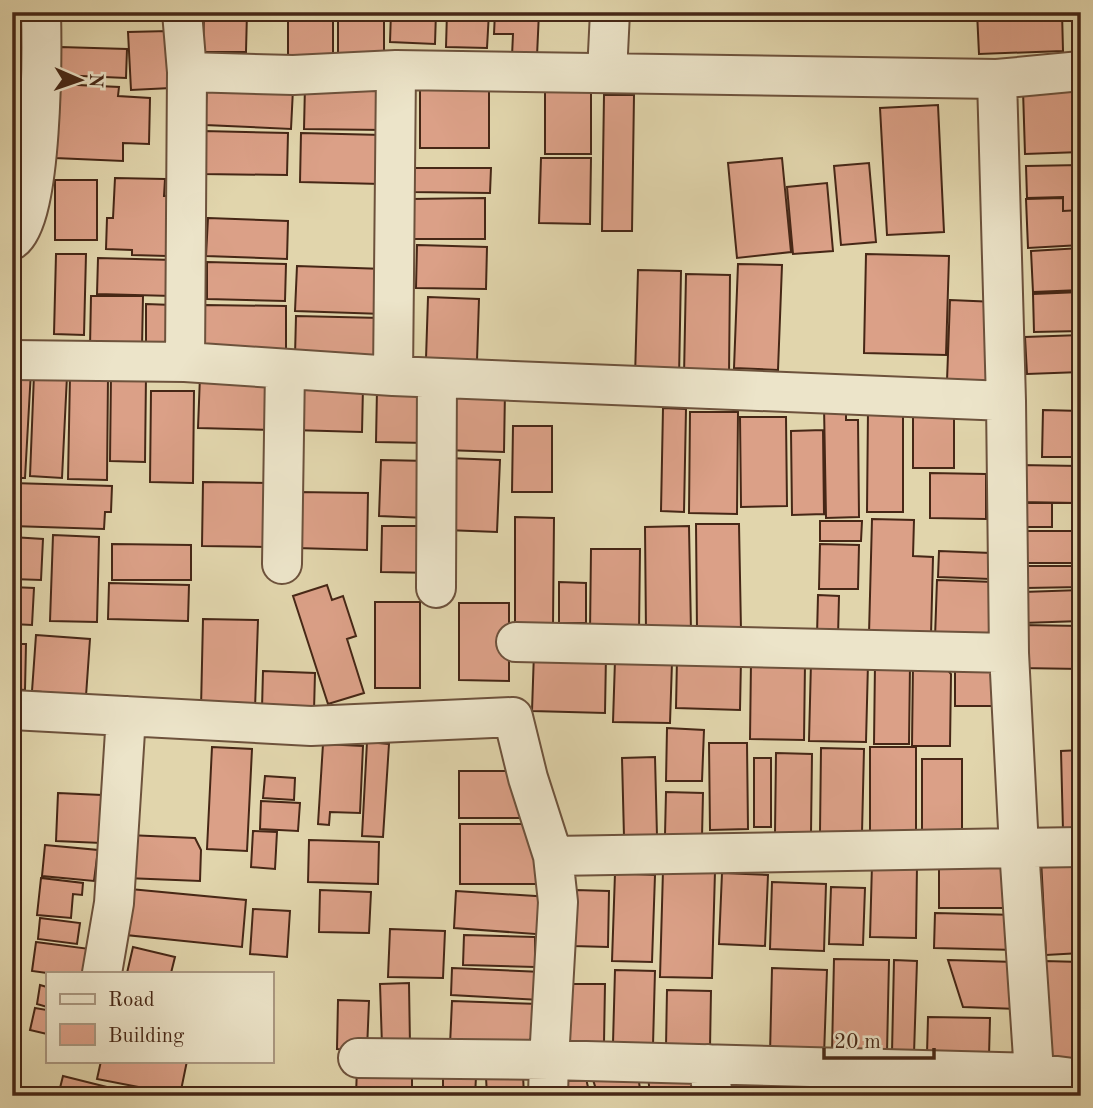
<svg xmlns="http://www.w3.org/2000/svg" width="1093" height="1108" font-family="'Old Standard TT',serif">
<rect width="100%" height="100%" fill="#e1d5ac"/>
<filter id="stains"><feTurbulence type="fractalNoise" baseFrequency=".00286" numOctaves="4"/><feColorMatrix values="0 0 0 0 .2 0 0 0 0 .09 0 0 0 0 .02 0 0 0 .5 -.17"/></filter>
<radialGradient id="worn" r=".72"><stop offset=".6" stop-color="#630" stop-opacity="0"/><stop offset="1" stop-color="#630" stop-opacity=".3"/></radialGradient>
<path fill="#dba087" stroke="#462716" stroke-width="2" d="M12 12H23V42L12 43Z
M204 12H247L246 52H203Z
M288 12H333V58L288 57Z
M338 12H384V56H338Z
M391 12H436L435 44 390 42Z
M447 12H489L487 48 446 47Z
M495 12H539L537 56H512L513 34H494Z
M977 12H1062L1063 51 979 54Z
M169 31 171 88 131 90 128 32Z
M12 47 26 48 25 80 12 79Z
M60 47 127 49 126 78 59 75Z
M12 84H25L24 115H12Z
M57 84 119 87 118 96 150 98 149 144 123 143V161L55 158Z
M207 85 293 89 291 129 205 125Z
M305 85 374 86 384 110V130L304 129Z
M545 85H591V154H545Z
M420 86H489V148H420Z
M1081 88V152L1025 154 1023 90Z
M604 95H634L632 231H602Z
M938 105 944 232 887 235 880 108Z
M203 131 288 133 287 175 202 174Z
M301 133 382 135 381 184 300 182Z
M541 158H591L590 224 539 223Z
M782 158 791 252 737 258 728 163Z
M869 163 876 242 841 245 834 166Z
M1081 165V210L1063 211V197L1027 198 1026 166Z
M412 168H491L490 193 411 192Z
M115 178 165 179 164 196H170L167 256 132 255V250L106 249 107 218H113Z
M55 180H97V240H55Z
M827 183 833 251 793 254 787 187Z
M485 198V239H410V199Z
M1063 198V211L1081 210V245L1028 248 1026 199Z
M208 218 288 221 287 259 206 256Z
M417 245 487 247 486 289 416 288Z
M1081 248V290L1033 292 1031 251Z
M56 254H86L84 335 54 334Z
M866 254 949 256 946 355 864 353Z
M98 258 173 260 172 296 97 294Z
M207 262 286 264 285 301 207 299Z
M738 264 782 265 778 370 734 368Z
M297 266 384 269 383 314 295 311Z
M638 270 681 271 679 378 635 377Z
M686 274 730 275 729 377 684 376Z
M1081 292V331L1034 332 1033 294Z
M91 296H143L142 348 90 347Z
M428 297 479 299 477 361 426 359Z
M950 300 996 302 993 383 947 381Z
M146 304 172 305 171 347 146 346Z
M204 305 286 306V351L203 349Z
M296 316 381 318 380 359 295 356Z
M1081 335V372L1027 374 1025 337Z
M12 370 31 371 25 478H12Z
M34 374 67 376 62 478 30 476Z
M111 374 146 375 145 462 110 461Z
M70 375 108 376 107 480 68 479Z
M200 376 274 378 272 430 198 428Z
M294 385 363 387 362 432 292 430Z
M377 389 428 390 427 443 376 442Z
M446 389 505 390 504 452 444 450Z
M151 391H194L193 483 150 482Z
M824 406H846V420H858L859 517 826 518Z
M663 408 686 409 684 512 661 511Z
M868 409H903V512H867Z
M1043 410 1081 411V457H1042Z
M690 412H738L737 514 689 513Z
M913 413H954V468H913Z
M740 417H786L787 506 741 507Z
M513 426H552V492H512Z
M823 430 824 514 792 515 791 431Z
M448 458 500 460 497 532 446 530Z
M381 460 428 461 427 518 379 516Z
M1019 465 1079 466V503L1018 502Z
M930 473 986 474V519L930 518Z
M203 482 270 483 269 547 202 546Z
M12 483 112 486 111 512H105L104 529 12 526Z
M296 492 368 493 367 550 296 548Z
M1019 503H1052V527H1019Z
M515 517 554 518 553 625H515Z
M872 519 914 520 913 556 933 557 931 636 869 634Z
M820 521H862L861 541H820Z
M696 524H739L741 631H697Z
M382 526H431L435 573 381 572Z
M689 526 691 632 646 633 645 527Z
M1024 531H1081V563H1024Z
M53 535 99 537 97 622 50 621Z
M12 537 43 539 41 580 12 579Z
M112 544 191 545V580H112Z
M820 544 859 545 858 589H819Z
M591 549H640L639 632H590Z
M939 551 991 553 990 579 938 577Z
M1026 566H1081V587L1026 588Z
M937 580 994 582 993 640 935 638Z
M559 582 586 583V623H559Z
M109 583 189 585 188 621 108 619Z
M327 585 332 600 343 596 356 636 347 639 364 693 328 704 293 596Z
M12 587 34 588 32 625 12 624Z
M1081 590V621L1023 623V592Z
M818 595 839 596 838 637 817 636Z
M375 602H420V688H375Z
M459 603H509V681L459 680Z
M203 619 258 620 255 709 201 708Z
M1021 625 1081 626V669L1020 668Z
M36 635 90 639 86 696 32 691Z
M12 644H26L25 690 12 689Z
M534 652 606 654 605 713 532 711Z
M677 658 741 659 740 710 676 708Z
M615 660 672 662 670 723 613 722Z
M955 660H993V706H955Z
M751 661 805 663 804 740 750 739Z
M811 662 868 663 866 742 809 741Z
M875 663 910 664 909 744H874Z
M913 663H942L951 674 950 746H912Z
M263 671 315 673 314 711 262 709Z
M667 728 704 730 702 781H666Z
M367 742 389 744 383 837 362 836Z
M709 743H747L748 829 710 830Z
M323 744 363 746 360 813 330 812 329 825 318 824Z
M212 747 252 749 247 851 207 849Z
M870 747H916V835L870 836Z
M821 748 864 749 862 833 820 832Z
M1081 750V830L1063 831 1061 751Z
M776 753 812 754 811 834 775 833Z
M655 757 657 836 624 837 622 758Z
M754 758H771V827H754Z
M922 759H962V835H922Z
M459 771H508L524 818H459Z
M265 776 295 778 294 800 263 798Z
M666 792 703 793 702 837 665 835Z
M58 793 102 795 101 843 56 841Z
M261 801 300 803 298 831 260 829Z
M460 824H525L545 884H460Z
M253 831 277 832 275 869 251 867Z
M128 835 195 838 201 850 200 881 126 878Z
M309 840 379 842 378 884 308 882Z
M45 845 98 850 94 881 42 876Z
M1081 858V953L1046 955 1041 859Z
M872 864 917 865 916 938 870 937Z
M1014 867V908H939V868Z
M663 870 715 871 712 978 660 977Z
M615 873 655 875 652 962 612 961Z
M722 873 768 875 765 946 719 944Z
M41 878 83 883 82 895 73 894 71 918 37 915Z
M772 882 826 884 824 951 770 949Z
M831 887 865 888 863 945 829 944Z
M130 889 246 900 242 947 126 935Z
M320 890 371 892 369 933 319 932Z
M575 890 609 891 608 947 573 946Z
M456 891 551 897 549 935 454 928Z
M253 909 290 911 287 957 250 954Z
M935 913 1017 915 1016 950 934 948Z
M40 918 80 923 77 944 38 939Z
M390 929 445 931 443 978 388 977Z
M464 935 535 937V967L463 965Z
M36 942 90 949 87 973H47L32 971Z
M133 947 175 957 171 973H127Z
M834 959 889 960 887 1053 832 1052Z
M894 960 917 961 914 1054 892 1053Z
M948 960 1015 962 1021 1009 963 1007Z
M1044 961 1081 962V1064L1042 1063Z
M452 968 542 972 541 1000 451 995Z
M772 968 827 970 824 1056 770 1054Z
M615 970 655 971 653 1045 613 1043Z
M409 983 410 1046H382L380 984Z
M562 984H605L604 1043 561 1042Z
M40 985 47 987V1007L37 1004Z
M667 990 711 991 710 1048 666 1047Z
M338 1000 369 1001 367 1050 337 1049Z
M452 1001 539 1004 538 1049 450 1045Z
M35 1008 47 1010V1034L30 1030Z
M928 1017 990 1018 989 1056 927 1054Z
M101 1061H187L180 1095 97 1079Z
M357 1067 412 1068V1096H356Z
M695 1071 697 1096H650L648 1075Z
M591 1073 638 1075 641 1096H598Z
M722 1073 868 1076V1096H725Z
M585 1074 590 1096H556L558 1081Z
M523 1075 524 1096H487L486 1077Z
M63 1076 115 1089 114 1096H58Z
M443 1076 476 1077 475 1096H443Z"/>
<g fill="none" stroke-linecap="round" stroke-linejoin="round">
<defs>
<path id="minor" d="M182 12 187 72 185 362
M187 72 293 75 396 70 997 79 1081 71
M607 73 610 12
M12 240C43 219 42 52 41 12
M12 360 185 362 393 376 1006 401
M393 376 396 70
M282 564 285 369
M436 588 437 378
M516 642 1009 653 1006 401 997 79
M1009 653 1019 848 1034 1073 1038 1096
M12 710 311 726 513 717 528 778 553 856 558 902 549 1060 548 1096
M553 856 1081 847
M102 973 114 903 126 716
M358 1058 549 1060 1034 1073 1081 1079
M708 1064 713 1096"/>
</defs>
<use href="#minor" stroke="#6d523c" stroke-width="42"/>
<use href="#minor" stroke="#ece4c9" stroke-width="38"/>
</g>
<rect width="1093" height="1108" fill="none" stroke="#e1d5ac" stroke-width="42"/>
<rect x="14" y="14" width="1065" height="1080" fill="none" stroke="#462716" stroke-width="3.5"/>
<rect x="21" y="21" width="1051" height="1066" fill="none" stroke="#462716" stroke-width="2"/>
<rect x="46" y="972" width="228" height="91" fill="#ece4c9" stroke="#aa9881" stroke-width="2"/>
<rect x="60" y="994" width="35" height="10" fill="#ece4c9" stroke="#aa9881" stroke-width="2"/>
<text x="108" y="1006" font-size="21" fill="#462716">Road</text>
<rect x="60" y="1024" width="35" height="21" fill="#dba087" stroke="#aa9881" stroke-width="2"/>
<text x="108" y="1042" font-size="21" fill="#462716">Building</text>
<g transform="translate(80 80) rotate(92)" stroke="#ece4c9" stroke-width="5" paint-order="stroke">
<path d="M0-5L12 26L0 18L-12 26Z" fill="#462716"/>
<text y="-10" font-size="19" font-weight="bold" text-anchor="middle" fill="#462716">N</text>
</g>
<path d="M824 1048v10h110v-10" fill="none" stroke="#462716" stroke-width="3.5"/>
<text x="834" y="1048" font-size="21" fill="#462716" stroke="#ece4c9" stroke-width="5" paint-order="stroke">20 m</text>
<rect width="100%" height="100%" filter="url(#stains)"/>
<rect width="100%" height="100%" fill="url(#worn)"/>
</svg>
